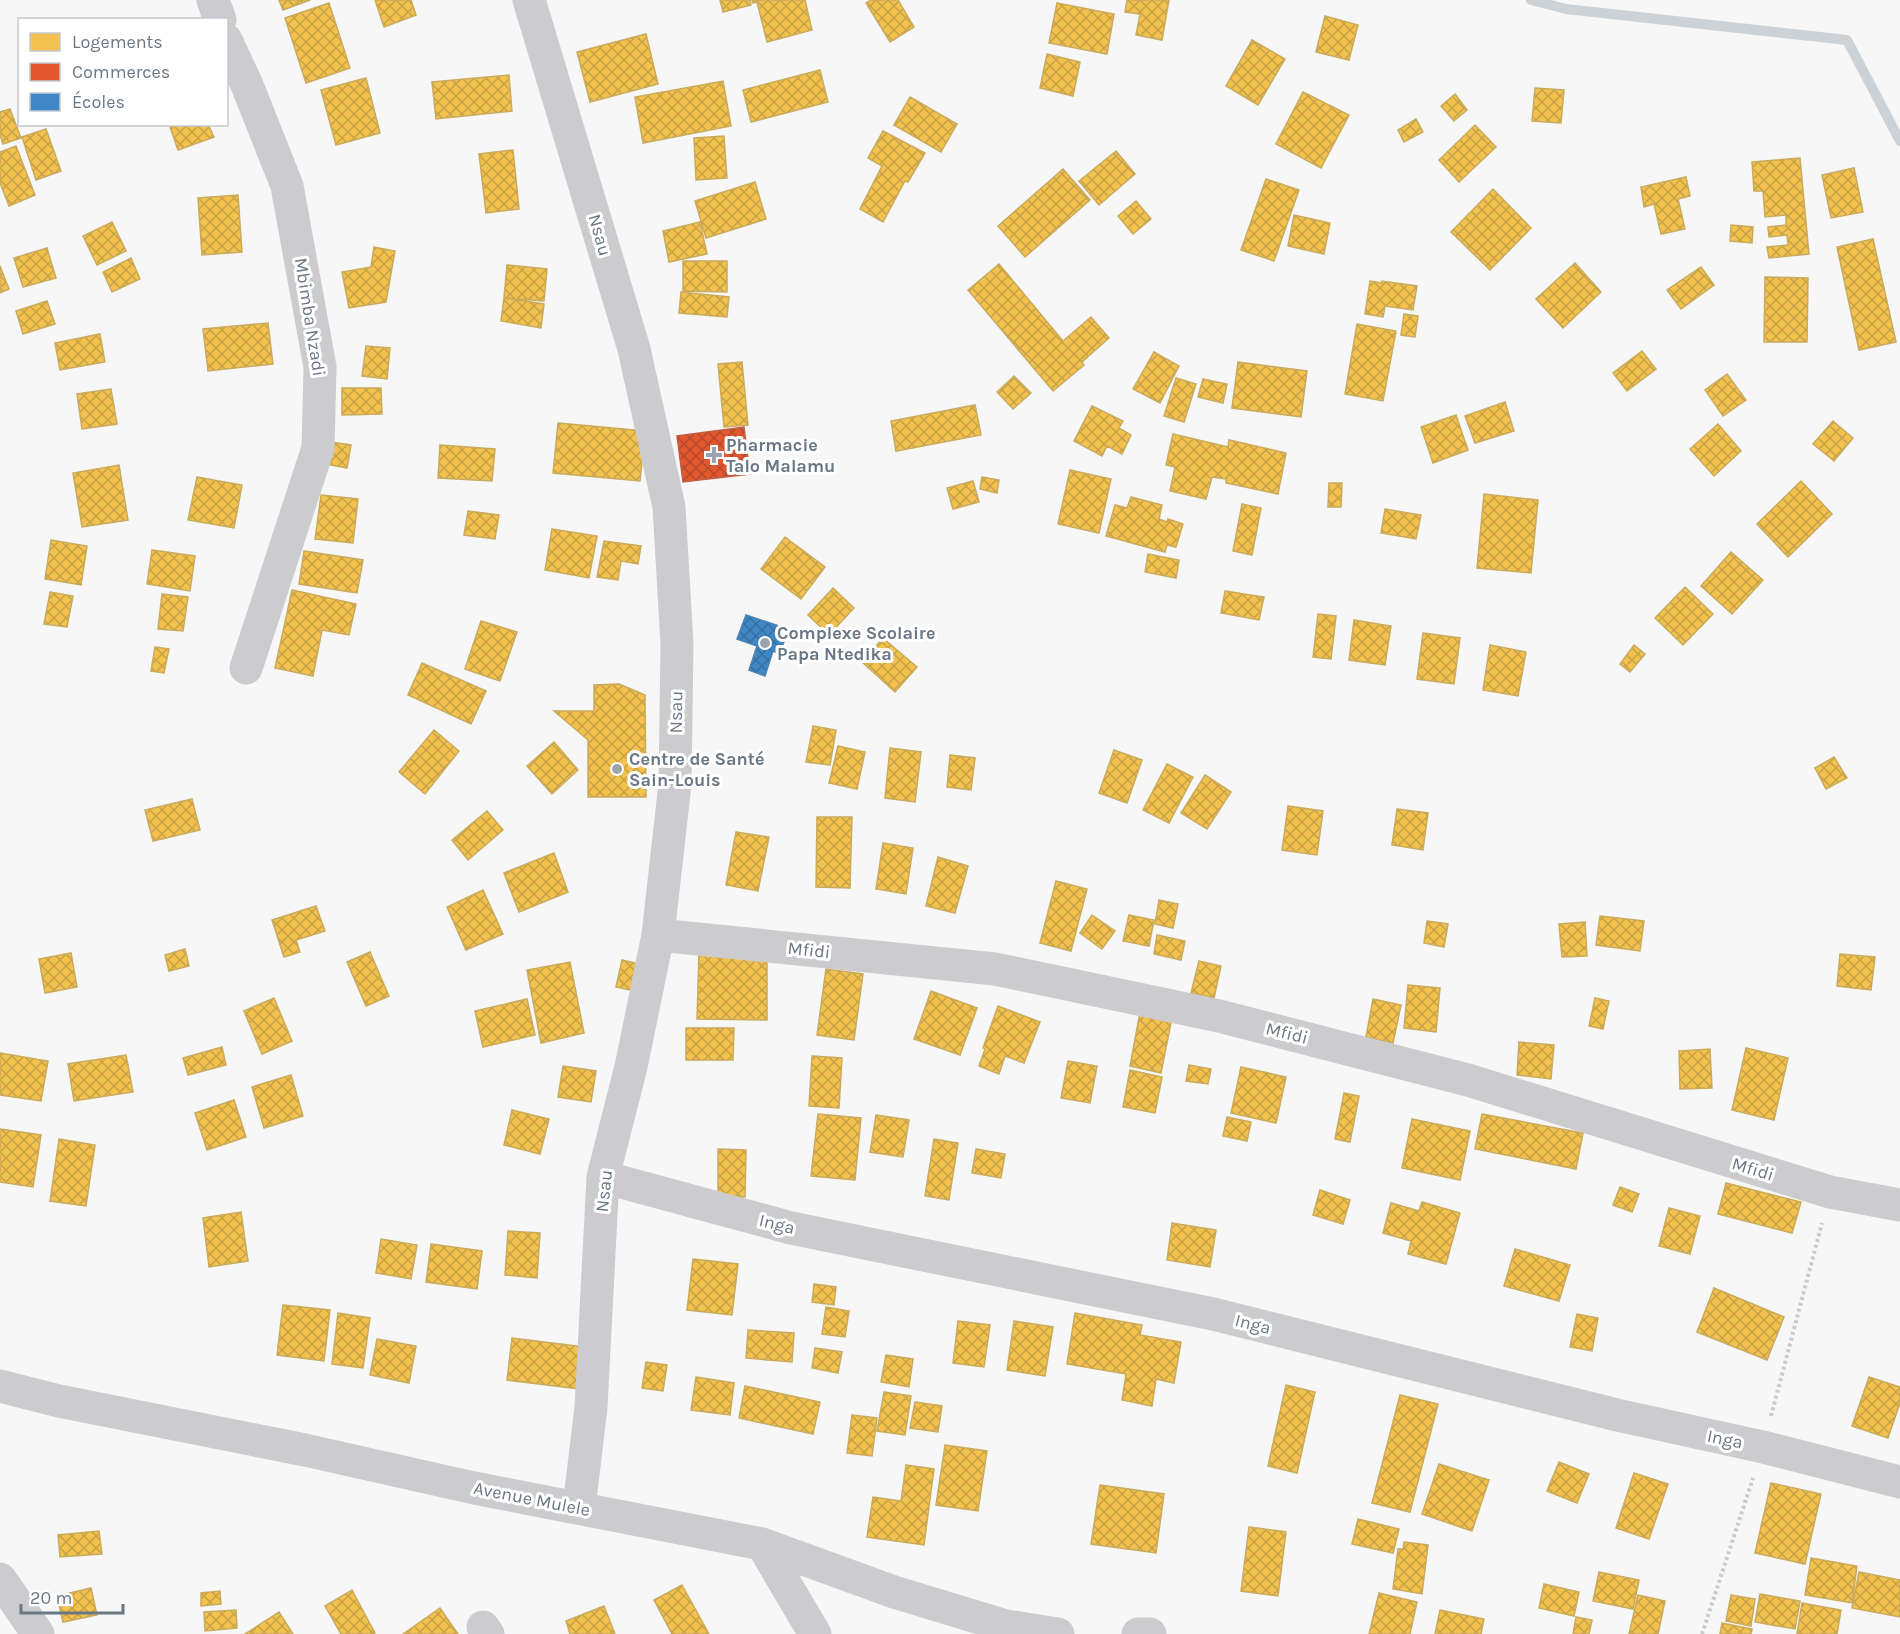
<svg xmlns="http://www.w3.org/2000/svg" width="1900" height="1634" font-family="Karla,sans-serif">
<defs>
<pattern id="homes-cross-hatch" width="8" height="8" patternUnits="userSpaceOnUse" patternTransform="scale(1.5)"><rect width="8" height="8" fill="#f2c14e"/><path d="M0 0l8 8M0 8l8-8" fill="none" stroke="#c8a246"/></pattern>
<pattern id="shops-cross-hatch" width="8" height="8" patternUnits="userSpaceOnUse" patternTransform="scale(1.5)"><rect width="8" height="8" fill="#e4572e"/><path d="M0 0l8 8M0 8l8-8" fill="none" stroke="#b34a2c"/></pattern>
<pattern id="schools-cross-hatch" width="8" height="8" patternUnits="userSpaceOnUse" patternTransform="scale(1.5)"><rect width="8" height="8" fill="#3f88c5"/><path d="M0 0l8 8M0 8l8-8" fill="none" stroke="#376f9e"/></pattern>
</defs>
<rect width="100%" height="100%" fill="#f7f7f7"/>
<path fill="url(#homes-cross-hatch)" stroke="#c9ab5e" stroke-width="1.5" d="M279 0H310L283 10Z
M375 0H411L416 15 384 27Z
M720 0H750L751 5 723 12Z
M752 0H805L812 30 767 42 757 2 753 3Z
M871 0H898L914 27 890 42 866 3Z
M1127 0H1169L1162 40 1136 35 1140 14 1125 12Z
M329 3 350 68 306 83 285 18Z
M1057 3 1114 14 1107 54 1049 43Z
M1325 16 1358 25 1349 60 1316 52Z
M646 34 658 84 590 102 577 52Z
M1252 40 1285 59 1258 105 1226 86Z
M1047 54 1080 62 1073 96 1040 88Z
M820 70 828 102 751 122 743 90Z
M509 75 512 111 436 119 432 82Z
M366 78 380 133 336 145 321 90Z
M723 81 731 126 643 143 635 97Z
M1535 88 1564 90 1561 123 1532 121Z
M1303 92 1349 115 1321 168 1276 144Z
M1455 94 1467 110 1454 121 1441 106Z
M910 97 957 124 941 152 894 125Z
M10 109 21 138 3 144 0 135V112Z
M1416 119 1423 132 1404 142 1398 130Z
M169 124H208L214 137 178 150Z
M1475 125 1496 147 1459 182 1439 160Z
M46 129 61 171 36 180 22 137Z
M883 131 925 153 908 182 905 181 883 222 860 209 882 166 868 158Z
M724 136 727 178 696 180 694 138Z
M16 146 35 195 9 206 0 183V152Z
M513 150 519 209 486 213 479 154Z
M1116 151 1135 174 1099 205 1079 181Z
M1800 158 1809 254 1769 258 1767 247 1788 245 1787 235 1769 237 1768 227 1786 225V215L1765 217 1763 191H1754L1752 162Z
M1854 168 1863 212 1831 218 1822 175Z
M1063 169 1090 200 1025 257 998 226Z
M1686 177 1690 196 1678 199 1685 229 1661 234 1654 204 1644 207 1641 187Z
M1266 179 1299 190 1274 261 1241 250Z
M755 182 766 219 706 238 695 201Z
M1493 189 1531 228 1490 270 1451 232Z
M238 195 242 252 202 255 198 198Z
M1136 201 1151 219 1133 234 1118 216Z
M1294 215 1330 223 1324 254 1288 246Z
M112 222 126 251 97 265 83 236Z
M700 222 707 254 669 262 663 231Z
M1731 225 1753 227 1752 243 1730 241Z
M1873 239 1896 342 1859 350 1837 247Z
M374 247 395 251 386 302 349 308 342 272 371 267Z
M47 248 56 278 23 287 14 258Z
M131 258 140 279 112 292 103 272Z
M683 261H727V292L683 291Z
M1575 263 1601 292 1563 328 1536 299Z
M999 264 1063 341 1091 317 1109 338 1082 362 1084 365 1053 391 968 290Z
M507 265 547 269 544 301 504 298Z
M0 266 9 289 0 293Z
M1701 267 1714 285 1681 309 1667 290Z
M1765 277 1808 278 1807 342H1764Z
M1370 281 1382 283V281L1417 286 1413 310 1385 306 1383 317 1365 314Z
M681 292 729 297 727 317 679 313Z
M504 298 544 304 541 328 501 321Z
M47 301 55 324 23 334 16 311Z
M1404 314 1418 316 1415 337 1401 335Z
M268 323 273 364 208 371 203 329Z
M1357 324 1396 331 1383 401 1345 394Z
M100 334 105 362 60 370 55 343Z
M366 346 390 348 387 379 362 376Z
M1642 351 1656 369 1627 391 1613 373Z
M1154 352 1179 366 1160 403 1133 389Z
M742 362 748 425 724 427 718 364Z
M1238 362 1307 371 1301 417 1232 408Z
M1727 374 1746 400 1723 416 1705 390Z
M1014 376 1031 393 1013 409 997 392Z
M1176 378 1196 384 1184 422 1164 416Z
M1203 379 1227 384 1223 403 1198 397Z
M342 388H381L382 414 342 415Z
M111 389 117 424 82 429 77 394Z
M1505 402 1514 431 1475 443 1465 416Z
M975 405 981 435 896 451 891 421Z
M1092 406 1123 421 1119 428 1131 435 1122 454 1107 446 1102 456 1074 441Z
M1456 415 1468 450 1433 463 1421 427Z
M1833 421 1853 438 1834 461 1813 444Z
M558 423 645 431 640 481 553 473Z
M1718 424 1741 451 1714 476 1690 449Z
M1173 434 1228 447 1229 440 1286 453 1278 494 1226 483V479L1212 477 1206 499 1170 491 1175 467 1166 465Z
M323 441 351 445 347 468 320 463Z
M440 445 495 449 492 481 438 478Z
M119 465 128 520 82 527 73 473Z
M1070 470 1111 479 1099 533 1058 524Z
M197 477 242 485 234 528 188 520Z
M982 477 999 480 997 493 980 489Z
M973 481 979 502 953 509 947 488Z
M1801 481 1832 514 1788 557 1757 524Z
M1329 483H1342L1341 507H1328Z
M1484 494 1538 500 1531 573 1477 568Z
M321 495 358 499 353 543 315 539Z
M1131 497 1162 505 1159 519 1167 522 1168 519 1183 524 1176 547 1167 545 1165 552 1106 536 1115 505 1127 508Z
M1242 504 1261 508 1252 555 1233 551Z
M1385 509 1421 515 1416 539 1381 533Z
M468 511 499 515 495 539 464 535Z
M552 529 597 536 589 578 545 570Z
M785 537 825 567 801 599 761 569Z
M51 540 87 546 81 585 45 579Z
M604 541 641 546 638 564 621 561 618 580 597 577Z
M152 550 195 556 190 591 147 584Z
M304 551 363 560 357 593 299 584Z
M1731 552 1763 580 1732 614 1701 586Z
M1148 554 1179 560 1176 578 1145 572Z
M1685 587 1713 614 1683 645 1655 618Z
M833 588 854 608 829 635 808 615Z
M292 590 356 604 349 635 322 630 313 676 275 668Z
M1225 591 1264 597 1259 620 1221 613Z
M50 592 73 596 67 627 44 624Z
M162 594 188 597 183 631 158 629Z
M1318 614 1336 616 1331 659 1313 657Z
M1354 620 1391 626 1385 665 1349 660Z
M481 621 517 632 500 681 465 669Z
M1423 633 1460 638 1454 684 1417 679Z
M883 638 917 667 895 692 862 662Z
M1490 645 1526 652 1518 696 1483 690Z
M1634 645 1645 654 1630 672 1620 664Z
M155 647 169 649 164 673 151 671Z
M422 663 486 691 471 724 408 695Z
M619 684 645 695 646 797H588V740L554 711H594V685Z
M813 726 836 730 830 765 806 762Z
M434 730 459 751 425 794 399 772Z
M554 742 578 770 552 794 527 766Z
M838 746 865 752 857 789 829 783Z
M890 748 921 752 915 802 885 798Z
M1114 750 1142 760 1127 803 1099 793Z
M950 755 975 758 971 790 947 787Z
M1834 757 1847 778 1826 789 1815 768Z
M1167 764 1193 777 1169 823 1143 810Z
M1205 775 1231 792 1207 829 1181 813Z
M192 799 200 830 153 841 145 810Z
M1288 806 1323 811 1317 855 1282 850Z
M1397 809 1428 813 1423 850 1392 845Z
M487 811 503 830 468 860 452 840Z
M817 817H852L850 888 816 887Z
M736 832 769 837 758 891 726 885Z
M883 843 913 848 906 894 876 889Z
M554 853 568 892 519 912 504 873Z
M938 857 968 866 955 913 926 906Z
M1056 881 1087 889 1071 951 1040 943Z
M483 890 503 934 466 950 447 907Z
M1159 900 1178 904 1173 928 1155 924Z
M316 906 325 931 296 940 300 952 284 957 272 920Z
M1092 915 1115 931 1102 949 1080 933Z
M1129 915 1154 920 1149 946 1123 941Z
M1600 916 1644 921 1640 951 1596 945Z
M1427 921 1448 924 1444 947 1424 943Z
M1585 922 1587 956 1562 957 1559 924Z
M1157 935 1185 941 1181 960 1154 954Z
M185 949 189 966 169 971 165 955Z
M370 952 389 996 366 1006 347 962Z
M71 953 77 987 45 993 39 959Z
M699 953 767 954V1020L697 1019Z
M1840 954 1875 957 1871 990 1837 986Z
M622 960 640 964 635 991 616 987Z
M1199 961 1221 966 1214 998 1191 993Z
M570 962 584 1033 541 1043 527 970Z
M826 969 863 974 854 1040 817 1035Z
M1408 985 1440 988 1436 1032 1404 1028Z
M931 991 977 1008 960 1055 914 1039Z
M274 998 292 1041 262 1054 244 1011Z
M1595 998 1609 1001 1603 1029 1589 1026Z
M527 999 535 1035 483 1047 475 1011Z
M1373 999 1401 1005 1393 1043 1366 1037Z
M998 1006 1040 1022 1024 1063 1005 1056 999 1074 979 1066 985 1049 983 1048Z
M1141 1007 1173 1013 1161 1073 1130 1066Z
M686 1028H734L733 1060H686Z
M1519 1042 1554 1045 1551 1079 1517 1075Z
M222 1047 226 1065 188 1075 183 1058Z
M1746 1048 1788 1058 1774 1120 1732 1110Z
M1710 1049 1712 1088 1680 1089 1679 1051Z
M0 1053 48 1061 41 1101 0 1095Z
M126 1055 133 1092 74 1101 68 1064Z
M812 1056 842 1058 839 1108 809 1106Z
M1068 1061 1097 1066 1090 1103 1061 1098Z
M1189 1065 1211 1069 1208 1084 1186 1081Z
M563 1066 596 1071 591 1102 558 1097Z
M1241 1067 1286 1077 1276 1123 1231 1113Z
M1130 1070 1162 1077 1155 1113 1123 1107Z
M291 1075 303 1116 264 1128 252 1087Z
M1344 1093 1359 1096 1350 1142 1335 1139Z
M234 1100 246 1137 207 1150 195 1113Z
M512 1110 549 1119 540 1154 504 1145Z
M818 1114 861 1118 855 1180 811 1176Z
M1482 1114 1583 1133 1576 1169 1475 1149Z
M876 1115 909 1120 903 1157 870 1152Z
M1227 1117 1251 1122 1247 1141 1223 1136Z
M1412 1119 1470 1131 1460 1180 1402 1168Z
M0 1129 41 1135 33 1187 0 1182Z
M59 1139 95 1145 86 1206 50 1201Z
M934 1139 958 1143 949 1200 925 1196Z
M718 1149 746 1150 745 1197H718Z
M976 1149 1005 1154 1001 1178 972 1173Z
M1726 1183 1801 1202 1792 1233 1718 1214Z
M1620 1187 1639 1194 1632 1212 1613 1205Z
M1320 1190 1350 1200 1343 1224 1313 1215Z
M1422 1202 1460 1213 1446 1264 1408 1254 1411 1241 1383 1233 1391 1203 1419 1211Z
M1669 1208 1700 1216 1690 1254 1659 1246Z
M241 1212 248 1261 209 1267 203 1218Z
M1172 1223 1216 1230 1210 1267 1167 1260Z
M508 1231 540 1233 537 1278 505 1275Z
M381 1239 417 1245 411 1279 376 1273Z
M431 1244 482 1251 477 1289 426 1282Z
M1515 1249 1570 1265 1559 1301 1504 1286Z
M693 1259 738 1264 732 1315 687 1310Z
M814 1284 836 1287 834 1305 812 1302Z
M1714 1288 1784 1317 1767 1360 1697 1332Z
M283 1305 330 1310 324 1361 277 1355Z
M826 1307 849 1311 845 1337 822 1334Z
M338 1313 370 1318 363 1368 332 1364Z
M1075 1313 1142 1325 1140 1335 1181 1342 1174 1383 1156 1379 1152 1406 1122 1400 1126 1374 1067 1364Z
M1577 1314 1598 1318 1592 1351 1570 1347Z
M958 1321 990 1325 984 1367 953 1363Z
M1014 1321 1053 1327 1045 1376 1007 1370Z
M748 1330 794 1333 792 1362 746 1358Z
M512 1338 592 1348 587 1390 507 1380Z
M377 1339 416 1346 409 1383 370 1375Z
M815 1348 842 1352 838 1373 812 1368Z
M886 1355 913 1359 909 1387 881 1382Z
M646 1362 667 1365 663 1391 642 1388Z
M696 1377 734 1383 730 1415 691 1410Z
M1869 1377 1900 1387V1403L1888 1438 1852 1426Z
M1286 1385 1315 1392 1297 1473 1268 1466Z
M745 1386 820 1402 813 1434 739 1418Z
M884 1392 911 1396 905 1435 877 1431Z
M1400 1395 1438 1404 1410 1512 1372 1503Z
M915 1402 942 1406 938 1432 910 1428Z
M852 1415 877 1418 872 1456 847 1453Z
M945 1445 987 1451 978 1511 936 1505Z
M1559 1462 1589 1474 1577 1503 1547 1491Z
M1439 1464 1489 1480 1472 1531 1422 1514Z
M906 1465 934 1469 924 1545 867 1537 873 1497 901 1501Z
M1634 1473 1668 1484 1649 1539 1616 1528Z
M1771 1483 1821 1494 1805 1564 1755 1553Z
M1100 1485 1164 1494 1156 1553 1091 1544Z
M1358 1519 1399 1529 1393 1553 1352 1544Z
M1249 1527 1286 1532 1278 1596 1241 1591Z
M99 1531 102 1554 60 1557 58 1535Z
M1404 1542 1428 1545 1422 1594 1393 1589 1398 1549H1403Z
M1811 1558 1857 1566 1852 1603 1805 1595Z
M1599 1572 1639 1580 1633 1609 1593 1601Z
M1859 1572 1900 1580V1617L1852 1608Z
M1544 1584 1579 1592 1574 1616 1539 1608Z
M682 1585 709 1634H672L654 1600Z
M91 1588 97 1615 63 1622 57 1596Z
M352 1590 375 1633 374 1634H341L325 1606Z
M220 1591 221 1604 201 1606V1593Z
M1379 1593 1417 1602 1410 1634H1369Z
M1760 1594 1800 1601 1795 1629 1755 1622Z
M1638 1595 1665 1601 1658 1634H1629Z
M1731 1595 1755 1599 1751 1626 1726 1621Z
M1802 1603 1841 1610 1837 1634H1797Z
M604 1606 615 1634H570L566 1621Z
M440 1608 458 1634H403Z
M236 1610 237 1628 205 1631 204 1612Z
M1440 1610 1484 1619 1481 1634H1435Z
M279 1612 293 1634H245Z
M1576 1617 1592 1620 1589 1634H1573Z
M1722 1623 1752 1629 1751 1634H1720Z"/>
<path fill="url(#shops-cross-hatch)" stroke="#bf6148" stroke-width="1.5" d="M744 427 750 474 683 482 677 436Z"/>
<path fill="url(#schools-cross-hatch)" stroke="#4c83b2" stroke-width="1.5" d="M746 615 788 629 780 654 773 651 765 676 749 670 757 646 737 639Z"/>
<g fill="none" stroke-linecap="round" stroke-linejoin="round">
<path stroke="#ccd2d5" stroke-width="10" d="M1531 0 1566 9 1847 40 1900 141"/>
<path stroke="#c9cacb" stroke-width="4" stroke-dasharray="3 3" stroke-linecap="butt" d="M1771 1416 1822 1223
M1702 1634 1753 1478"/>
<path stroke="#ccccce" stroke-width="33" d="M213 0 220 20
M529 0 634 349 669 507 677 644 675 784 658 935 631 1067 603 1177 591 1407 579 1508
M226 40 247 85 287 186 320 367 318 448 246 668
M658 935 995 969 1219 1016 1468 1080 1830 1192 1900 1205
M603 1177 791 1228 1213 1314 1617 1415 1763 1447 1900 1482
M0 1386 59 1401 305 1450 474 1488 762 1544 894 1592 1006 1626 1058 1634
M762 1544 815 1634
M0 1579 38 1634
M483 1627 488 1634
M1138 1634H1150"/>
</g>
<g fill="#9ba4ac" stroke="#fff" stroke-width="2">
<path d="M711 446h6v6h6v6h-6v6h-6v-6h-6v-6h6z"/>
<circle cx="765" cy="643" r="6"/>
<circle cx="617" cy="769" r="6"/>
</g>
<g text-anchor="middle" stroke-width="6" stroke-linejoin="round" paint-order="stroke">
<g font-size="18" fill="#6a7784" stroke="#fff">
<text transform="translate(600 235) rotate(74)" y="6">Nsau</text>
<text transform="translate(310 317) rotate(81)" y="6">Mbimba Nzadi</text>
<text transform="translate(676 712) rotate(-89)" y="6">Nsau</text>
<text transform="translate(809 950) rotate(6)" y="6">Mfidi</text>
<text transform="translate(1287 1033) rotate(14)" y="6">Mfidi</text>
<text transform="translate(1753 1169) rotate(17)" y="6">Mfidi</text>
<text transform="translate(604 1191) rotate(-84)" y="6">Nsau</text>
<text transform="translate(777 1224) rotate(14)" y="6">Inga</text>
<text transform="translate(1253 1324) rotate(14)" y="6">Inga</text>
<text transform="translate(1725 1439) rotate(12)" y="6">Inga</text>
<text transform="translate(532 1499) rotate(11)" y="6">Avenue Mulele</text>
</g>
<g font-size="18" font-weight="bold" fill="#6a7784" stroke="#fff" text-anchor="start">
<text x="726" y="451">Pharmacie<tspan x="726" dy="21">Talo Malamu</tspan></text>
<text x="777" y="639">Complexe Scolaire<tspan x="777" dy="21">Papa Ntedika</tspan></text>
<text x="629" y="765">Centre de Santé<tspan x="629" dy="21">Sain-Louis</tspan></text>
</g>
</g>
<rect x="18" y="18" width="210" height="108" fill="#ffffff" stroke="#c3c9ce" stroke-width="1.5"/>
<rect x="30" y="33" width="30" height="18" fill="#f2c14e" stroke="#c3c9ce" stroke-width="1.5"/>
<text x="72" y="48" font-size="18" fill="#6a7784">Logements</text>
<rect x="30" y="63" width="30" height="18" fill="#e4572e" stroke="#c3c9ce" stroke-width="1.5"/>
<text x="72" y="78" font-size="18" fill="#6a7784">Commerces</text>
<rect x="30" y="93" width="30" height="18" fill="#3f88c5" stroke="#c3c9ce" stroke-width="1.5"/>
<text x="72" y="108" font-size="18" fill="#6a7784">Écoles</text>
<path d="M21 1604v9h102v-9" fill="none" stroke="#6a7784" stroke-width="3"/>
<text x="30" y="1604" font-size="18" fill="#6a7784" stroke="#ffffff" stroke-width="4.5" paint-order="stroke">20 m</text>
</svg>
